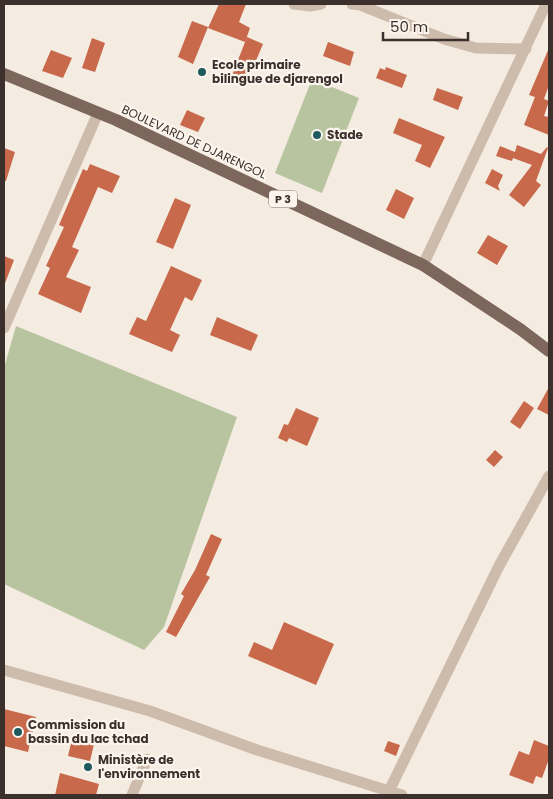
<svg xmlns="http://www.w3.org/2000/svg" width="553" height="799" font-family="Poppins,sans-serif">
<rect width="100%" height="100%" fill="#f4ebe1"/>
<path fill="#b8c4a0" d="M312 79 359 98 322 193 275 173Z
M16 326 237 417 164 627 144 650 4 584V368Z"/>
<path fill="#c8694b" d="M219 4H246L239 22 250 28 245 42 208 28Z
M192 21 208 27 193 64 178 57Z
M247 37 263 44 255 63 250 66 243 82 231 78Z
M92 38 105 43 95 72 82 68Z
M328 42 354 52 350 66 323 56Z
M549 48V85L544 99 549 101 544 116 549 117V135L524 125 535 97 529 95Z
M51 50 72 58 63 78 42 71Z
M386 67 407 75 402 88 376 78 380 68 385 70Z
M437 88 463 97 458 110 433 100Z
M187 110 205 118 198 132 180 125Z
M399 118 445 137 430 168 415 161 422 145 393 133Z
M517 145 541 154 547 147 548 148 536 181 541 185 524 207 509 195 532 165 513 158 512 161 496 156 500 146 515 152Z
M4 148 15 152 6 181H4Z
M90 164 120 176 112 193 98 187 72 247 79 250 66 277 91 287 81 313 38 294 50 268 46 266 64 227 59 225 83 169 87 171Z
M492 169 503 175 498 186 500 191 485 183Z
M396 189 414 198 404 219 386 210Z
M175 198 191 205 173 249 156 242Z
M488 235 508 246 497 265 477 253Z
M4 256 14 260 4 286Z
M171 266 202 280 192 301 185 297 170 330 180 335 172 352 129 334 137 317 146 321Z
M217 317 258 335 251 351 210 335Z
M549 387V415L537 409Z
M524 401 534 408 520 429 510 422Z
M296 408 319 418 307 446 289 438 287 442 278 438 284 424 288 425Z
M495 450 503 457 494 467 486 460Z
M211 534 222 539 206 575 210 577 176 637 166 632 184 596 181 594 195 570Z
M284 622 334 644 316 685 248 656 254 642 272 650Z
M4 709 36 717 28 752 4 746Z
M73 735 95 740 90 761 68 756Z
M534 740 549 746V759L542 778 536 776 533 784 509 775 519 751 529 755Z
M388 741 400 745 396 756 384 751Z
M60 773 99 784 96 795H55Z"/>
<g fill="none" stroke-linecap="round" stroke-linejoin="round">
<path stroke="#cdbbac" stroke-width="11" d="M294 4 310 6 321 4
M352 4 360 5 444 39 476 48 526 49
M423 265 546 4
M4 328 98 113
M4 670 150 711 257 750 402 795
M389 791 499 566 549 476
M132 795 147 759"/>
<path stroke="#7d675c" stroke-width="12" d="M4 74 116 120 423 265 520 329 549 351"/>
</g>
<g fill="#1f5a5e" stroke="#fbf5ee" stroke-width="2">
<circle cx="202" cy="72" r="5"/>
<circle cx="317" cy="135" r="5"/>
<circle cx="18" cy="732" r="5"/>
<circle cx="88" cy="767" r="5"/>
</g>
<g text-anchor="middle" stroke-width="4.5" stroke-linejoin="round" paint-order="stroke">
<rect fill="#fbf5ee" stroke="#756b66" stroke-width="1" x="269" y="190.5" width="28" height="17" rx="4"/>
<g font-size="11" font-weight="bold" fill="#3b302b">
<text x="283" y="203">P 3</text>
</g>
<g font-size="12" font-weight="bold" fill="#3b302b" stroke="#fbf5ee" text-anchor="start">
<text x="212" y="69">Ecole primaire<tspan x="212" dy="14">bilingue de djarengol</tspan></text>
<text x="327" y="139">Stade</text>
<text x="28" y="729">Commission du<tspan x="28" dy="14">bassin du lac tchad</tspan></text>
<text x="98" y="764">Ministère de<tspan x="98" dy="14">l'environnement</tspan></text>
</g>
<g font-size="12" fill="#3b302b" stroke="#fbf5ee">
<text transform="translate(194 142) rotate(25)" y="4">BOULEVARD DE DJARENGOL</text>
</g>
</g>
<rect width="553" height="799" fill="none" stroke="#3b302b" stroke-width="10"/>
<path d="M383 32v8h85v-8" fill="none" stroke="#3b302b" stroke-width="2.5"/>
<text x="390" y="32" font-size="15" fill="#3b302b" stroke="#fbf5ee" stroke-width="4" paint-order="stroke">50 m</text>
</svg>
